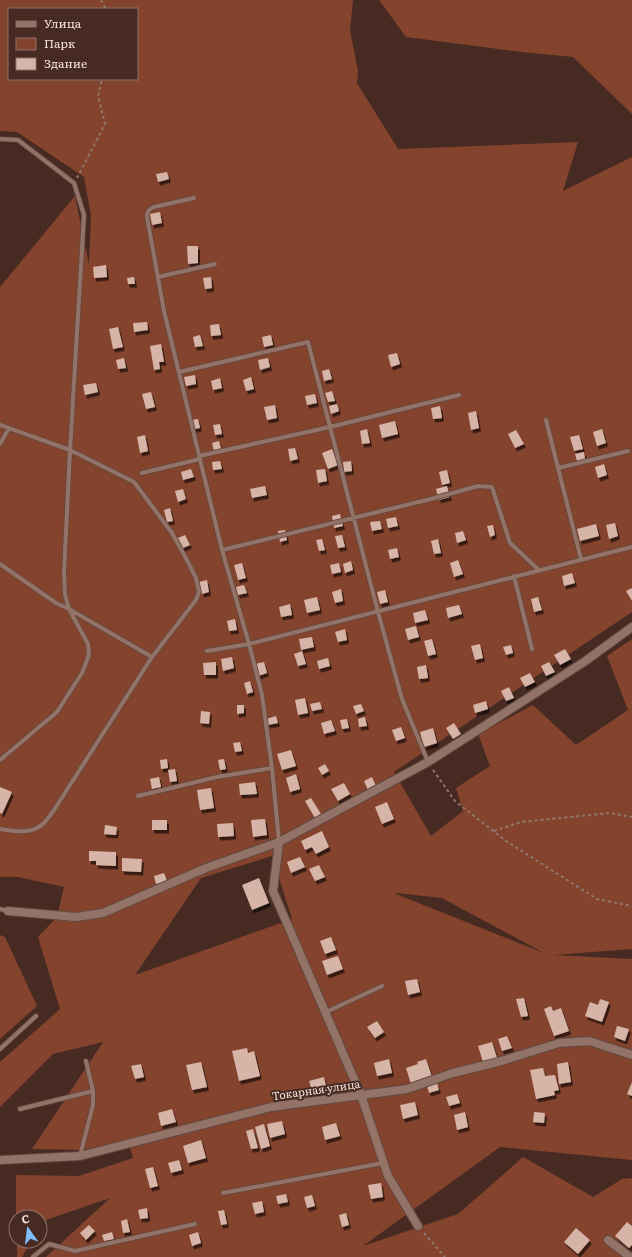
<svg xmlns="http://www.w3.org/2000/svg" width="632" height="1257" font-family="Literata,serif">
<defs>
<filter id="shadow"><feDropShadow dx="2" dy="3.5" stdDeviation="0" flood-color="#0009"/></filter>
</defs>
<rect width="100%" height="100%" fill="#472b22"/>
<path fill="#84432d" fill-rule="evenodd" d="M0 0H353L350 30 358 71 357 83 398 149 578 142 563 191 632 157V612L394 772 431 836 463 811 456 788 490 766 478 734 533 705 576 745 628 710 607 656 632 639V949L554 955 632 959V1160L500 1147 363 1246 458 1214 523 1157 593 1197 622 1179 632 1178V1257H46L110 1198 43 1221 40 1227V1217H16V1175L79 1176 133 1158 128 1141 82 1150 32 1149 103 1042 53 1054 0 1107V1062L60 1009 38 937 57 917 64 887 18 877H0V287L75 196 89 265 91 216 84 177 17 132 0 131ZM9 9H137V79H9ZM272 856 292 919 135 975 201 878ZM396 893 442 898 544 953 396 894Z
M379 0H632V114L573 57 521 52 406 37Z
M0 935 5 937 37 1006 0 1039Z
M17 1241H31L22 1257H17Z"/>
<path fill="#d7b4a8" filter="url(#shadow)" d="M167 172 169 179 158 182 156 174Z
M160 212 162 223 152 225 150 214Z
M187 246H198V263L188 264Z
M106 265 107 277 94 278 93 267Z
M134 277 135 284H128L127 278Z
M211 277 212 288 205 289 203 278Z
M147 322 148 330 134 332 133 323Z
M219 324 221 335 211 336 210 325Z
M118 327 123 347 113 349 109 329Z
M200 335 203 346 195 347 193 337Z
M271 335 273 345 264 347 262 337Z
M161 344 164 362H159L160 369 154 370 150 346Z
M397 353 400 364 391 367 388 355Z
M124 358 126 368 118 369 116 360Z
M268 358 270 367 260 370 258 360Z
M329 369 332 379 324 381 322 371Z
M195 375 196 384 186 386 184 377Z
M251 377 254 389 246 391 243 380Z
M220 378 222 388 213 390 211 381Z
M96 383 98 392 85 395 83 385Z
M332 391 335 401 328 402 325 393Z
M151 392 155 407 146 409 142 394Z
M315 394 317 403 307 405 305 396Z
M337 404 339 411 331 414 329 406Z
M275 405 277 418 267 420 264 407Z
M440 406 442 418 433 419 431 408Z
M476 411 479 428 471 430 468 413Z
M198 419 200 428 194 429 192 420Z
M395 421 398 434 382 438 379 425Z
M220 424 222 434 215 435 213 425Z
M367 429 370 443 362 444 360 431Z
M602 429 606 443 597 446 593 432Z
M516 430 524 444 515 448 508 434Z
M145 435 148 451 140 453 137 437Z
M579 435 583 449 574 451 570 437Z
M219 441 221 449 214 451 212 443Z
M295 448 298 459 290 461 288 449Z
M332 449 338 465 328 469 322 453Z
M584 452 585 459 577 461 575 454Z
M220 461 222 469 213 470 212 462Z
M351 461 352 471 344 472 343 462Z
M604 464 607 475 598 478 595 467Z
M191 469 194 477 183 480 181 472Z
M325 469 327 481 318 483 316 470Z
M447 470 450 483 442 485 439 472Z
M265 486 267 495 252 498 250 489Z
M447 486 450 497 439 500 436 489Z
M183 489 186 499 178 502 175 491Z
M170 508 173 521 167 522 164 510Z
M340 514 343 526 334 528 332 516Z
M396 517 398 526 388 528 386 519Z
M380 521 382 529 372 531 370 522Z
M615 523 618 536 609 539 606 525Z
M596 524 599 536 580 541 577 529Z
M493 525 495 535 490 537 487 526Z
M285 530 287 540 280 542 278 531Z
M463 531 466 540 457 543 455 533Z
M185 535 190 545 183 548 178 538Z
M342 535 345 547 338 548 335 536Z
M322 539 325 550 319 551 316 540Z
M438 539 441 553 434 554 431 541Z
M397 548 399 557 390 559 388 550Z
M458 560 463 574 454 577 450 563Z
M351 561 353 570 345 573 343 564Z
M242 563 246 578 238 580 234 565Z
M339 563 341 572 332 574 330 565Z
M572 573 575 583 564 586 562 576Z
M207 580 209 592 202 594 199 582Z
M244 585 247 593 238 595 236 587Z
M632 588V601L626 591Z
M341 589 343 601 335 603 332 592Z
M385 590 388 602 380 604 377 592Z
M317 597 320 610 307 613 304 600Z
M538 597 542 610 534 612 531 599Z
M290 604 292 615 281 617 279 607Z
M459 605 462 614 448 618 446 608Z
M425 610 428 620 415 623 413 613Z
M235 619 237 630 229 631 227 621Z
M416 626 419 637 408 640 405 629Z
M345 629 347 640 338 642 335 632Z
M312 637 314 647 301 650 299 639Z
M432 639 436 654 428 656 424 641Z
M480 644 483 658 475 660 471 646Z
M511 645 513 653 506 655 503 647Z
M565 649 571 659 560 665 554 655Z
M302 651 306 664 298 666 294 654Z
M232 657 234 668 223 671 221 659Z
M328 658 330 666 319 669 317 661Z
M216 662V675H204L203 663Z
M264 662 267 673 258 676 255 664Z
M549 662 555 672 546 676 541 666Z
M426 665 428 678 419 679 417 667Z
M530 673 535 682 525 687 520 678Z
M250 681 253 692 247 694 244 683Z
M509 687 514 698 506 701 501 691Z
M305 698 308 713 298 715 295 700Z
M486 701 488 709 475 713 473 705Z
M320 702 322 709 312 711 310 704Z
M361 704 364 711 356 714 353 706Z
M237 705H244V713L237 714Z
M201 711 210 712 209 724 200 723Z
M276 716 278 723 268 725 266 719Z
M365 717 367 726 359 727 358 719Z
M347 719 349 728 342 729 340 720Z
M331 720 335 731 324 734 321 723Z
M454 723 461 734 453 739 446 728Z
M401 727 405 738 396 741 392 730Z
M433 728 437 743 424 747 420 732Z
M240 742 242 751 235 752 233 743Z
M291 750 296 766 282 770 277 754Z
M167 759 168 768 161 769 160 760Z
M224 759 226 769 220 770 218 760Z
M325 764 329 771 322 775 318 768Z
M175 769 177 781 170 782 168 770Z
M296 774 300 789 290 792 286 778Z
M159 777 161 787 152 789 150 779Z
M372 777 376 786 368 790 364 781Z
M255 782 257 794 240 795 239 784Z
M344 783 350 794 338 801 331 789Z
M0 787 12 792 2 814 0 813Z
M211 788 214 808 200 810 197 790Z
M311 798 321 814 315 818 305 801Z
M387 802 394 819 382 824 375 807Z
M265 819 267 835 253 837 251 820Z
M152 820H167V830H152Z
M233 823 234 836 218 837 217 824Z
M105 825 117 827 116 835 104 834Z
M322 831 329 847 316 854 312 847 305 850 301 841Z
M89 851 116 852V866L96 865V861H89Z
M300 857 305 867 291 873 287 862Z
M122 858 142 859 141 872 122 871Z
M319 865 325 877 315 881 309 869Z
M164 873 167 881 156 884 154 876Z
M259 878 269 903 252 910 242 885Z
M331 937 336 950 325 954 320 941Z
M338 956 343 969 327 975 322 961Z
M417 979 420 992 408 995 405 981Z
M524 998 528 1016 521 1017 516 999Z
M600 999 609 1002 602 1022 585 1016 590 1002 598 1005Z
M551 1006 553 1011 561 1008 569 1031 554 1036 544 1009Z
M377 1021 384 1032 375 1038 367 1027Z
M617 1026 629 1029 625 1041 614 1037Z
M507 1036 512 1048 502 1051 498 1039Z
M492 1042 497 1058 483 1062 478 1046Z
M247 1048 248 1053 254 1051 260 1076 239 1081 232 1051Z
M389 1059 392 1073 377 1076 374 1063Z
M426 1059 432 1077 411 1084 406 1068 418 1064 417 1062Z
M201 1062 207 1087 192 1090 186 1065Z
M568 1062 571 1082 559 1084 557 1064Z
M141 1064 144 1077 135 1079 131 1066Z
M543 1068 545 1076 555 1075 559 1090 554 1091 555 1095 536 1099 530 1070Z
M324 1077 327 1091 313 1094 309 1081Z
M632 1082V1096L627 1094Z
M437 1083 439 1090 429 1093 427 1086Z
M457 1094 460 1103 449 1106 446 1097Z
M415 1102 418 1115 403 1119 400 1105Z
M172 1109 176 1122 161 1126 158 1113Z
M465 1112 468 1127 457 1130 454 1115Z
M534 1112 545 1113 544 1123 533 1122Z
M282 1121 285 1134 270 1138 267 1124Z
M336 1123 340 1136 325 1140 322 1127Z
M264 1124 270 1146 261 1149 255 1127Z
M253 1129 258 1148 251 1149 246 1131Z
M201 1140 206 1158 188 1163 183 1146Z
M179 1160 182 1170 171 1173 168 1163Z
M153 1167 158 1186 150 1188 145 1169Z
M381 1183 383 1197 371 1199 368 1185Z
M286 1194 288 1202 278 1204 276 1196Z
M312 1195 315 1206 307 1208 304 1197Z
M262 1201 264 1212 255 1214 252 1203Z
M147 1208 148 1218 140 1219 138 1210Z
M224 1210 227 1224 221 1225 218 1211Z
M346 1213 349 1225 342 1227 339 1215Z
M127 1219 130 1232 123 1233 121 1221Z
M627 1222 632 1226V1245L629 1248 615 1236Z
M89 1225 95 1231 86 1240 80 1233Z
M576 1228 590 1240 578 1254 564 1242Z
M112 1232 114 1239 104 1241 102 1235Z
M198 1232 201 1243 192 1246 189 1235Z"/>
<g fill="none" stroke-linecap="round" stroke-linejoin="round">
<defs>
<path id="lane" d="M0 139 18 140 74 183 84 215 70 450 134 482 172 533 189 564 196 578 199 592 196 600 152 657 54 810C51 814 48 819 44 823 32 835 15 831 0 829
M194 198 154 207C149 209 147 211 147 217L164 311 222 550 249 644 262 695 272 768 279 841
M158 277 215 264
M179 372 308 342 378 612 402 699 428 762
M546 420 581 559
M0 425 70 450 64 572 65 595 69 609 88 644 89 655 82 673 57 712 0 760
M0 444 9 428
M199 456 330 427 459 395
M558 468 628 451
M142 473 200 459
M222 550 431 499 478 486 492 487 510 543 539 570
M0 564 56 603 69 609 152 657
M514 576 532 649
M207 651 249 644 632 547
M138 796 217 777 272 768
M0 909 8 911
M326 1012 382 986
M0 1049 36 1016
M20 1109 93 1091
M80 1156 93 1105V1091L86 1061
M223 1193 383 1163
M33 1257 49 1244 75 1251 195 1224"/>
<path id="street" d="M279 842 273 891 361 1095 388 1176 418 1226
M8 911 76 917 103 913 206 868 279 842 428 762 584 662 632 627
M0 1160 80 1156 271 1107 407 1089 453 1073 498 1062 559 1043 589 1041 632 1055
M608 1240 630 1257"/>
</defs>
<use href="#lane" stroke="#604940" stroke-width="5.5"/>
<use href="#street" stroke="#604940" stroke-width="10"/>
<path stroke="#907870" stroke-width="2" stroke-dasharray="3 3" stroke-linecap="butt" d="M101 0 106 9
M77 178 105 124 98 96 102 79
M433 770 455 801 506 841 597 899 632 906
M494 831 521 822 610 813 632 817
M424 1233 445 1257"/>
<use href="#lane" stroke="#937267" stroke-width="4"/>
<use href="#street" stroke="#937267" stroke-width="8"/>
</g>
<g text-anchor="middle" stroke-width="4" stroke-linejoin="round" paint-order="stroke">
<g font-size="11" fill="#f4e2db" stroke="#472b22">
<text transform="translate(316 1090) rotate(-8)" y="4">Токарная улица</text>
</g>
</g>
<rect x="8" y="8" width="130" height="72" fill="#472b22" stroke="#8c746c"/>
<rect x="16" y="21" width="20" height="6" fill="#937267" stroke="#8c746c"/>
<text x="44" y="28" font-size="12" fill="#f4e2db">Улица</text>
<rect x="16" y="38" width="20" height="12" fill="#84432d" stroke="#8c746c"/>
<text x="44" y="48" font-size="12" fill="#f4e2db">Парк</text>
<rect x="16" y="58" width="20" height="12" fill="#d7b4a8" stroke="#8c746c"/>
<text x="44" y="68" font-size="12" fill="#f4e2db">Здание</text>
<g transform="translate(28 1229) rotate(346)"><circle r="19" fill="#472b22" stroke="#8c746c"/>
<path d="M0-3L7 15L0 10L-7 15Z" fill="#80bdfa"/>
<text y="-6" font-size="11" font-weight="bold" text-anchor="middle" fill="#f4e2db">С</text>
</g>
</svg>
